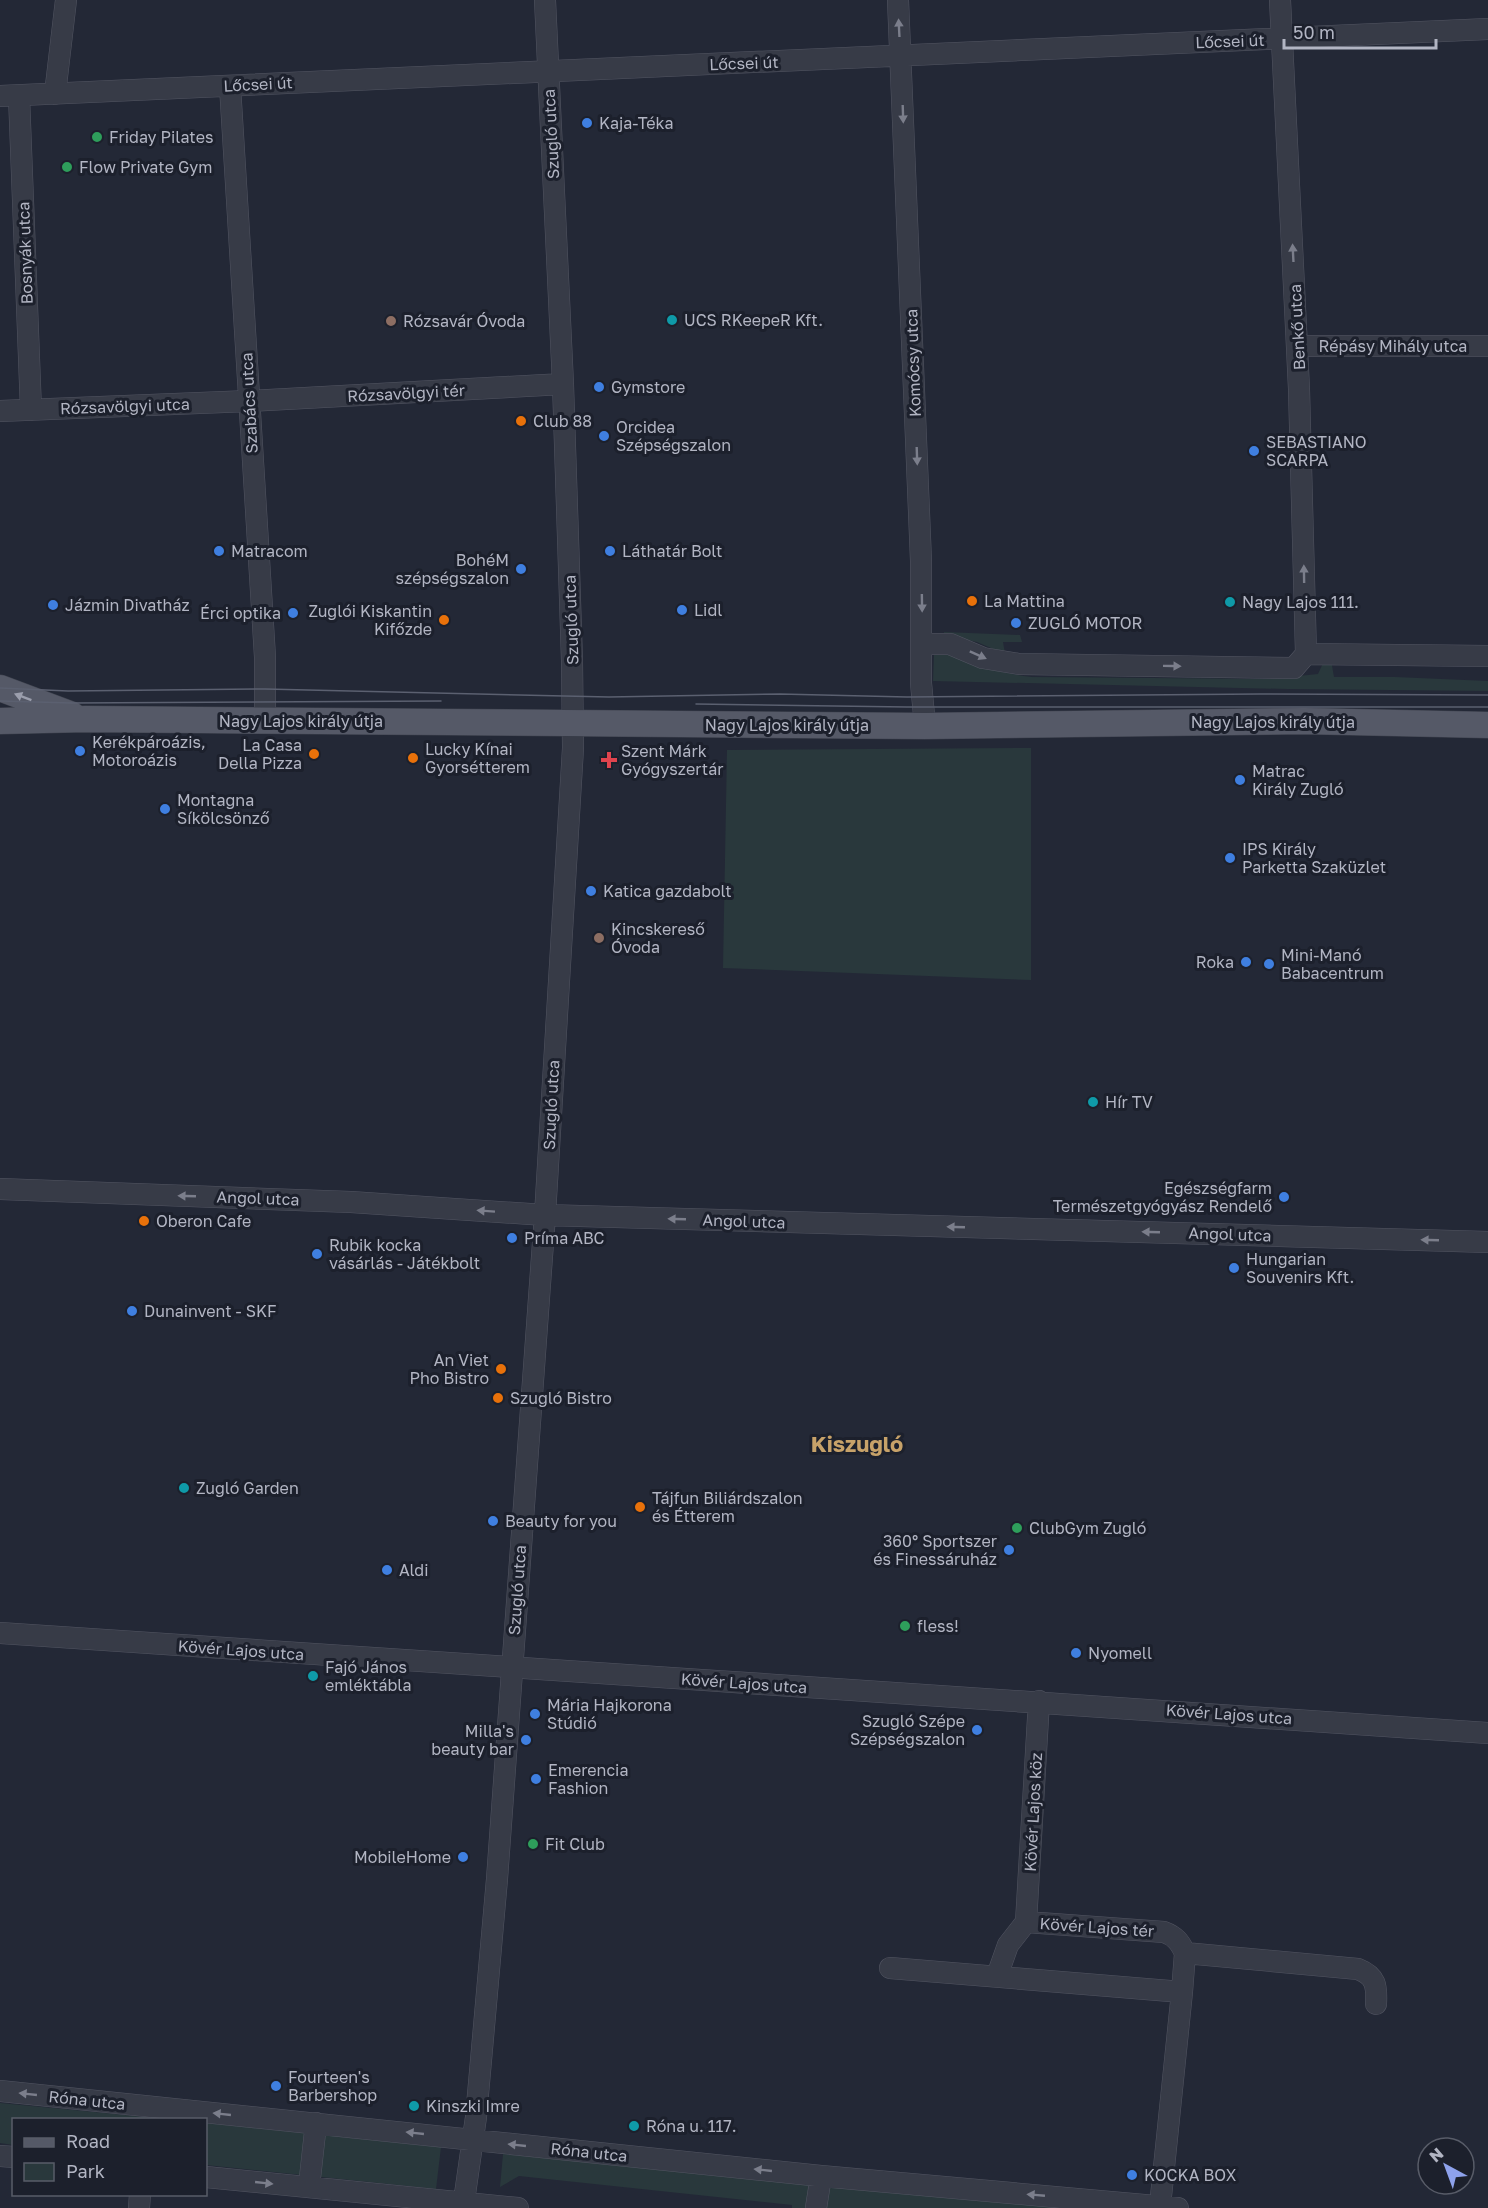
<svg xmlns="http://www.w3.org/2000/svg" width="1488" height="2208" font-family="'Golos Text',sans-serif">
<rect width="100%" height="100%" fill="#232836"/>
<path fill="#29383c" d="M944 632 1020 635 1022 642H1003L1005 654 977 642 944 636Z
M941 649C976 666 994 672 1032 677L1269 679 1318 674 1324 661 1331 660 1334 677H1395L1488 681V691L1288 689 933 681 934 654Z
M1031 748V980L723 968 727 750Z
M0 2103 167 2119 14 2120 13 2145 0 2143Z
M206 2123 441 2147 436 2189 206 2165Z
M503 2154 1060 2208H792V2205L519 2176 500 2187Z"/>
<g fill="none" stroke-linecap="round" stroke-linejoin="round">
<defs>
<path id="minor" d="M898 0 921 561V683L925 726
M1280 0 1299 389 1306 654
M230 86 265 657V721
M55 94 66 0
M0 96 1488 29
M19 96 31 410
M1298 346H1488
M0 411 249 401 563 384
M922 644H950L983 658 1019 664 1294 668 1306 654
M1306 654 1488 656
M0 1189 351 1202 545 1215 1488 1242
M0 1633C496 1669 992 1696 1488 1733
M1026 1922 1039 1701
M1026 1922 1164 1932C1175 1936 1180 1942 1185 1953
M890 1968 1182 1992 1185 1953 1358 1969C1376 1976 1377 1986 1376 2004
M997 1976 1008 1945 1026 1922
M0 2091 821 2176 1178 2208
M0 2156 14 2157
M206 2177 518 2208
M309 2187 316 2123
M1160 2206 1182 1992
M139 2208 140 2194
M463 2208 476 2117 497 1879 545 1215 573 748 572 661 563 384 545 0
M816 2208 821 2176"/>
<path id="major" d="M0 688 72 715
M0 721 86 719 925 726 1304 721 1488 725"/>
</defs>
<use href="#minor" stroke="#525562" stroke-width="22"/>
<use href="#major" stroke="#404450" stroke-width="27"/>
<use href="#minor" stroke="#373b47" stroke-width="21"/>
<use href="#major" stroke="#555967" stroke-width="26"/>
<path stroke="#5b6070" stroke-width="1.5" d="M0 688 68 691 265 689 609 697 780 694 907 697 1260 694 1488 695
M0 701 72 703 441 701
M696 704 907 707H1488"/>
</g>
<defs><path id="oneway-solid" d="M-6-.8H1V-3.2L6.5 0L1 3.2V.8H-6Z" transform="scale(1.5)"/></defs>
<g fill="#7b7e8b">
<use href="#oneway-solid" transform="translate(899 28) rotate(-93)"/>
<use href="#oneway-solid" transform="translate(903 114) rotate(88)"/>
<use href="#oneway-solid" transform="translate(1293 253) rotate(-93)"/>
<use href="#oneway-solid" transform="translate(917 456) rotate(88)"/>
<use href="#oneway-solid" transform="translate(1304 574) rotate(-91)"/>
<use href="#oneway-solid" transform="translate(922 603) rotate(89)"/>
<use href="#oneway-solid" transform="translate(978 655) rotate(24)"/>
<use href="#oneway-solid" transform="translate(1172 666) rotate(1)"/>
<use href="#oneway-solid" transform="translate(187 1196) rotate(-178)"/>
<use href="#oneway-solid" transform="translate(486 1211) rotate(-176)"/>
<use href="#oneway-solid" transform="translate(677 1219) rotate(-178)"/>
<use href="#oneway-solid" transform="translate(956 1227) rotate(-178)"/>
<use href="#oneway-solid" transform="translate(1151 1232) rotate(-178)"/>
<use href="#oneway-solid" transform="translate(1430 1240) rotate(-178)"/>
<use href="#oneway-solid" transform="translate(28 2094) rotate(-174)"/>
<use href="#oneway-solid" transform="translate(222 2114) rotate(-174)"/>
<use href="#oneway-solid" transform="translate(415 2133) rotate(-174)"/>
<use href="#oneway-solid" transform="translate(517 2145) rotate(-174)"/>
<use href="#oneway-solid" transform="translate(763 2170) rotate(-174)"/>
<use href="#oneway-solid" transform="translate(264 2183) rotate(6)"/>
<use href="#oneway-solid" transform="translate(1036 2195) rotate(-175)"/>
</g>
<use fill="#9b9eac" href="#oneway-solid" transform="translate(23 697) rotate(-159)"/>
<g fill="#3f7fe0" stroke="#1c202c" stroke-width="2">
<circle cx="587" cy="123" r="6"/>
<circle cx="599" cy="387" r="6"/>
<circle cx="604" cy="436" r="6"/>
<circle cx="1254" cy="451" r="6"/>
<circle cx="219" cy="551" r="6"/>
<circle cx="610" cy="551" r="6"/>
<circle cx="521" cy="569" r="6"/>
<circle cx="53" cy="605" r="6"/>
<circle cx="682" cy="610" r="6"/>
<circle cx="293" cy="613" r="6"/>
<circle cx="1016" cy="623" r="6"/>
<circle cx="80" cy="751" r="6"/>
<circle cx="1240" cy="780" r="6"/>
<circle cx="165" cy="809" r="6"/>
<circle cx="1230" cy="858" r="6"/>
<circle cx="591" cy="891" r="6"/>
<circle cx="1246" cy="962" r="6"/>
<circle cx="1269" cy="964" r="6"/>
<circle cx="1284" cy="1197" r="6"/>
<circle cx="512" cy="1238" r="6"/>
<circle cx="317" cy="1254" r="6"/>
<circle cx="1234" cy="1268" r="6"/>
<circle cx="132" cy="1311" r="6"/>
<circle cx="493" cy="1521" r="6"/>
<circle cx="1009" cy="1550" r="6"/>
<circle cx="387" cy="1570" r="6"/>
<circle cx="1076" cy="1653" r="6"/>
<circle cx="535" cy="1714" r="6"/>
<circle cx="977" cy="1730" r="6"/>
<circle cx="526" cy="1740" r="6"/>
<circle cx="536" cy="1779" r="6"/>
<circle cx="463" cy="1857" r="6"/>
<circle cx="276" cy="2086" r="6"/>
<circle cx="1132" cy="2175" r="6"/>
</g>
<g fill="#2e9e5b" stroke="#1c202c" stroke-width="2">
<circle cx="97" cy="137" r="6"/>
<circle cx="67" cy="167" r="6"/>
<circle cx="1017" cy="1528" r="6"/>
<circle cx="905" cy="1626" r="6"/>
<circle cx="533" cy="1844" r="6"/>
</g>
<g fill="#0f9aa8" stroke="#1c202c" stroke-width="2">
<circle cx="672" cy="320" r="6"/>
<circle cx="1230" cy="602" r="6"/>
<circle cx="1093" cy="1102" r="6"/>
<circle cx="184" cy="1488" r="6"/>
<circle cx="313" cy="1676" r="6"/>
<circle cx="414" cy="2106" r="6"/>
<circle cx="634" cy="2126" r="6"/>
</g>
<g fill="#8d6e63" stroke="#1c202c" stroke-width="2">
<circle cx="391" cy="321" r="6"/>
<circle cx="599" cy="938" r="6"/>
</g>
<g fill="#e8710a" stroke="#1c202c" stroke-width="2">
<circle cx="521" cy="421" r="6"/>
<circle cx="972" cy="601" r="6"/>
<circle cx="444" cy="620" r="6"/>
<circle cx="314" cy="754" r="6"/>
<circle cx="413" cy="758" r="6"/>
<circle cx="144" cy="1221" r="6"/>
<circle cx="501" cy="1369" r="6"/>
<circle cx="498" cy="1398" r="6"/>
<circle cx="640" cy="1507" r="6"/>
</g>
<path fill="#e0444e" stroke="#1c202c" stroke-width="2" d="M606 751h6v6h6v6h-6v6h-6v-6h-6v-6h6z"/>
<g text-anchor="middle" stroke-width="6" stroke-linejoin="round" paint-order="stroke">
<g font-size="16" fill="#b2b5c3" stroke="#1c202c">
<text transform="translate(1230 41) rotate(-2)" y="6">Lőcsei út</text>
<text transform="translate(744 63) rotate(-2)" y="6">Lőcsei út</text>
<text transform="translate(258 84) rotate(-3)" y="6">Lőcsei út</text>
<text transform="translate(551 134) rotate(-93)" y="6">Szugló utca</text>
<text transform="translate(25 253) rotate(-92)" y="6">Bosnyák utca</text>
<text transform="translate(1297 327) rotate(-93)" y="6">Benkő utca</text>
<text x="1393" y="352">Répásy Mihály utca</text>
<text transform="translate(913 363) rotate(-92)" y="6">Komócsy utca</text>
<text transform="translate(406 393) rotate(-3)" y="6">Rózsavölgyi tér</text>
<text transform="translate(249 403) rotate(-93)" y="6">Szabács utca</text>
<text transform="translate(125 406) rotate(-2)" y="6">Rózsavölgyi utca</text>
<text transform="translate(571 620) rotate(-92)" y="6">Szugló utca</text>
<text x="301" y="727">Nagy Lajos király útja</text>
<text x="1273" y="728">Nagy Lajos király útja</text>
<text x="787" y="731">Nagy Lajos király útja</text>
<text transform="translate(551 1105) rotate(-87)" y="6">Szugló utca</text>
<text transform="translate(258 1198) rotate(2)" y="6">Angol utca</text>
<text transform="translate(744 1221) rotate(2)" y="6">Angol utca</text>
<text transform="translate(1230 1234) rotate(2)" y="6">Angol utca</text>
<text transform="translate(517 1590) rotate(-86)" y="6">Szugló utca</text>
<text transform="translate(241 1650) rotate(4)" y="6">Kövér Lajos utca</text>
<text transform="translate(744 1683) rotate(4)" y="6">Kövér Lajos utca</text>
<text transform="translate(1229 1714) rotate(4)" y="6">Kövér Lajos utca</text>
<text transform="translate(1033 1812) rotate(-87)" y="6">Kövér Lajos köz</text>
<text transform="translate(1097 1927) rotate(4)" y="6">Kövér Lajos tér</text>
<text transform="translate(87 2100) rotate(6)" y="6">Róna utca</text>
<text transform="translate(589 2152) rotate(6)" y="6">Róna utca</text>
</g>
<g font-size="16" fill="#b2b5c3" stroke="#1c202c" text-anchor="start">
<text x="599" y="129">Kaja-Téka</text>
<text x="109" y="143">Friday Pilates</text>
<text x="79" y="173">Flow Private Gym</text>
<text x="684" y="326">UCS RKeepeR Kft.</text>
<text x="403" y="327">Rózsavár Óvoda</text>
<text x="611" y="393">Gymstore</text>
<text x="533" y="427">Club 88</text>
<text x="616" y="433">Orcidea<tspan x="616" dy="18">Szépségszalon</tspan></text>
<text x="1266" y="448">SEBASTIANO<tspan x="1266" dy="18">SCARPA</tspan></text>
<text x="231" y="557">Matracom</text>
<text x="622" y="557">Láthatár Bolt</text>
<text x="509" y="566" text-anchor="end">BohéM<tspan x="509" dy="18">szépségszalon</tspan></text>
<text x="984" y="607">La Mattina</text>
<text x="1242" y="608">Nagy Lajos 111.</text>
<text x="65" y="611">Jázmin Divatház</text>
<text x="694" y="616">Lidl</text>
<text x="432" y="617" text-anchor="end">Zuglói Kiskantin<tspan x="432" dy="18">Kifőzde</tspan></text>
<text x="281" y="619" text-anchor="end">Érci optika</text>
<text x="1028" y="629">ZUGLÓ MOTOR</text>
<text x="92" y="748">Kerékpároázis,<tspan x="92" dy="18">Motoroázis</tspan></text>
<text x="302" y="751" text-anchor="end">La Casa<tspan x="302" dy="18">Della Pizza</tspan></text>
<text x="425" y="755">Lucky Kínai<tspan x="425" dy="18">Gyorsétterem</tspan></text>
<text x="621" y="757">Szent Márk<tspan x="621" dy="18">Gyógyszertár</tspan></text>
<text x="1252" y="777">Matrac<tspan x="1252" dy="18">Király Zugló</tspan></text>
<text x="177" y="806">Montagna<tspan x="177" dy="18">Síkölcsönző</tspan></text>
<text x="1242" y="855">IPS Király<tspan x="1242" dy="18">Parketta Szaküzlet</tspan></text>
<text x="603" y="897">Katica gazdabolt</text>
<text x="611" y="935">Kincskereső<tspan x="611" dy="18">Óvoda</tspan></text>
<text x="1281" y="961">Mini-Manó<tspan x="1281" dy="18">Babacentrum</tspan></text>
<text x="1234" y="968" text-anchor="end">Roka</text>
<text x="1105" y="1108">Hír TV</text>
<text x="1272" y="1194" text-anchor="end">Egészségfarm<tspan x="1272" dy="18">Természetgyógyász Rendelő</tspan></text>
<text x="156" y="1227">Oberon Cafe</text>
<text x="524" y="1244">Príma ABC</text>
<text x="329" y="1251">Rubik kocka<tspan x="329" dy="18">vásárlás - Játékbolt</tspan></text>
<text x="1246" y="1265">Hungarian<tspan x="1246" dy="18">Souvenirs Kft.</tspan></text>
<text x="144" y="1317">Dunainvent - SKF</text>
<text x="489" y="1366" text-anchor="end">An Viet<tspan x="489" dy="18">Pho Bistro</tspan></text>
<text x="510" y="1404">Szugló Bistro</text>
<text x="196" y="1494">Zugló Garden</text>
<text x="652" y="1504">Tájfun Biliárdszalon<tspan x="652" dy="18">és Étterem</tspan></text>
<text x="505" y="1527">Beauty for you</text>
<text x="1029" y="1534">ClubGym Zugló</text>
<text x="997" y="1547" text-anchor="end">360° Sportszer<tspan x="997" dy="18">és Finessáruház</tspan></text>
<text x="399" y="1576">Aldi</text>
<text x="917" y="1632">fless!</text>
<text x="1088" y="1659">Nyomell</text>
<text x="325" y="1673">Fajó János<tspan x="325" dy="18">emléktábla</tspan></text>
<text x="547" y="1711">Mária Hajkorona<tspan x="547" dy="18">Stúdió</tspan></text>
<text x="965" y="1727" text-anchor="end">Szugló Szépe<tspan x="965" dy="18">Szépségszalon</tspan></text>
<text x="514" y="1737" text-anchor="end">Milla's<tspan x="514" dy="18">beauty bar</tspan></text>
<text x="548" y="1776">Emerencia<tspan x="548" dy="18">Fashion</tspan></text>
<text x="545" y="1850">Fit Club</text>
<text x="451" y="1863" text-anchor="end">MobileHome</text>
<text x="288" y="2083">Fourteen's<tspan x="288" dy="18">Barbershop</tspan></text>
<text x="426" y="2112">Kinszki Imre</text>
<text x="646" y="2132">Róna u. 117.</text>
<text x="1144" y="2181">KOCKA BOX</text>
</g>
<g font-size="22" font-weight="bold" fill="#c7a269" stroke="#1c202c">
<text x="857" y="1452">Kiszugló</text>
</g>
</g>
<rect x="12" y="2118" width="195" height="78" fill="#1c202c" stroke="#585c68" stroke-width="1.5"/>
<rect x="24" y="2138" width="30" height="9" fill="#555967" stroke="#585c68" stroke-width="1.5"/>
<text x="66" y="2148" font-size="18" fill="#b2b5c3">Road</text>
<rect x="24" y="2163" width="30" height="18" fill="#29383c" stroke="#585c68" stroke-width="1.5"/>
<text x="66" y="2178" font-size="18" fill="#b2b5c3">Park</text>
<g transform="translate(1446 2166) rotate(319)"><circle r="28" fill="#1c202c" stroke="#585c68" stroke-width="1.5"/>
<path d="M0-4.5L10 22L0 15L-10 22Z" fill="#8ea2ec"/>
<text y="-9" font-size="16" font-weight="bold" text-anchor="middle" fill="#b2b5c3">N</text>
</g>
<path d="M1284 39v9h152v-9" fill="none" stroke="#b2b5c3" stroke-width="3"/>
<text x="1293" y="39" font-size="18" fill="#b2b5c3" stroke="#1c202c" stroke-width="4.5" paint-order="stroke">50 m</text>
</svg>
